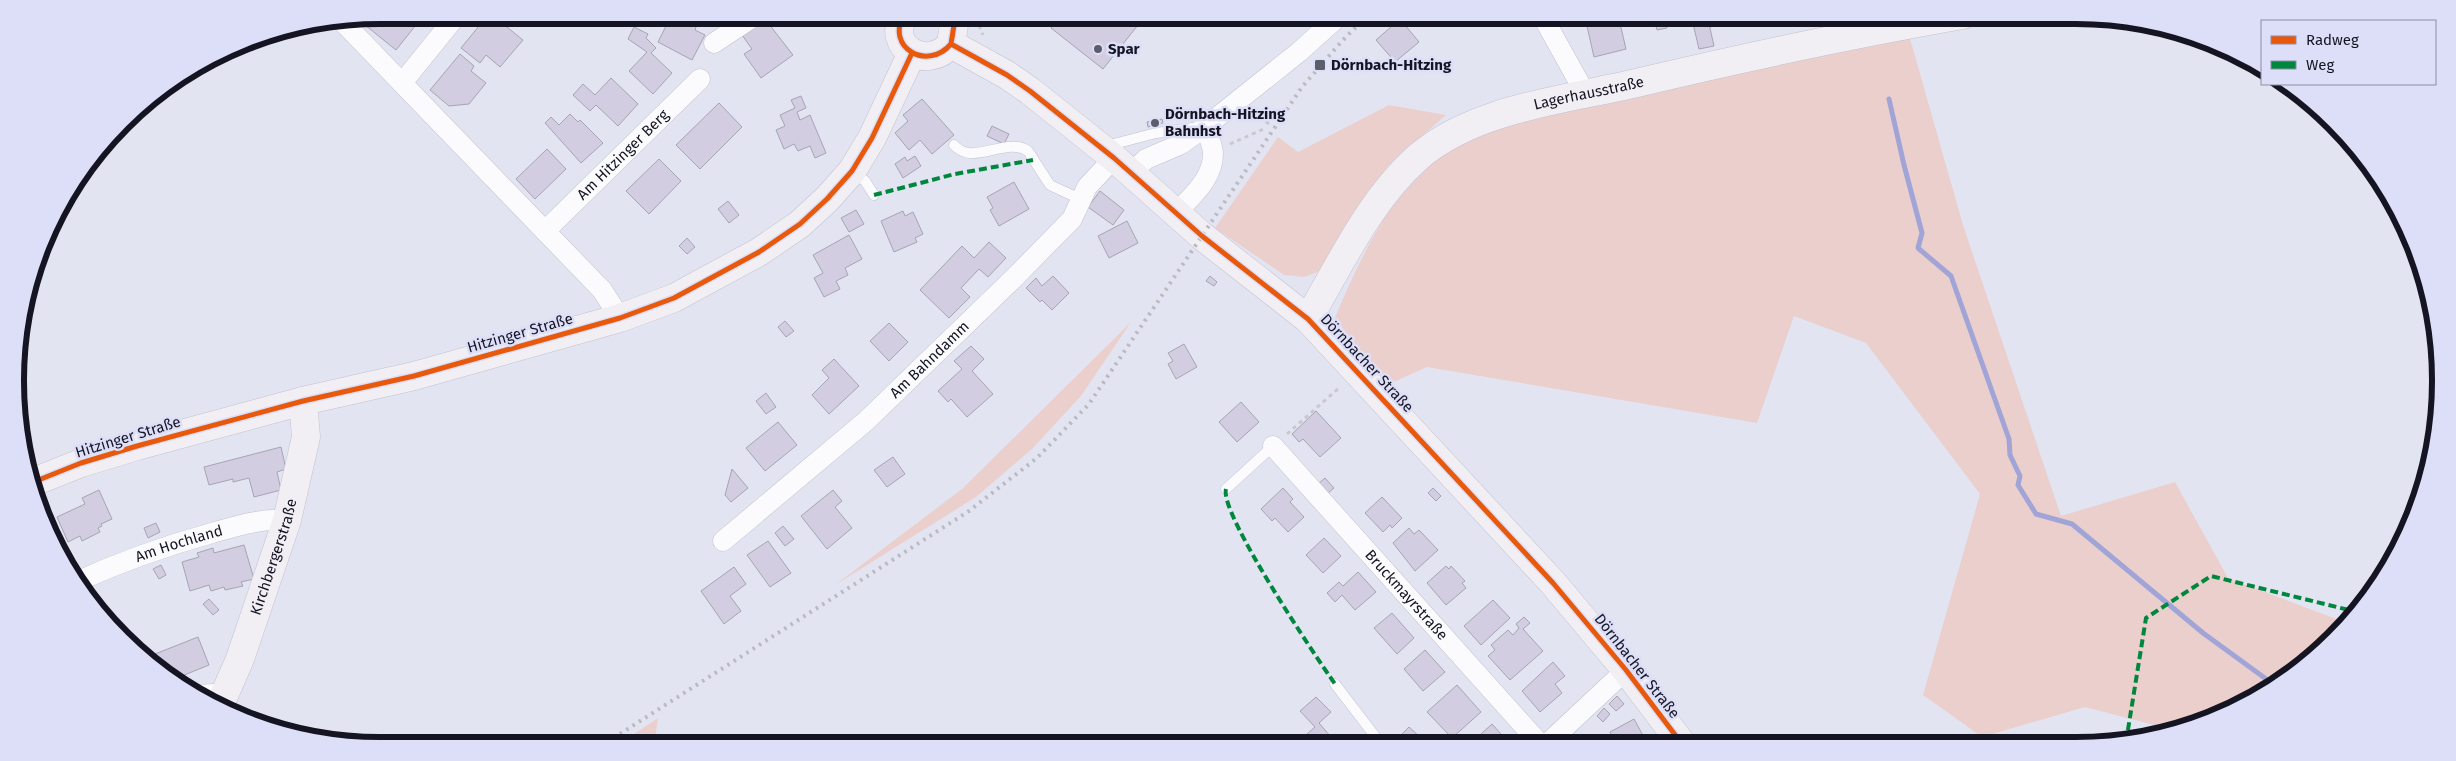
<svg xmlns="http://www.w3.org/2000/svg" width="2456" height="761" font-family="'Fira Sans',sans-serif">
<rect width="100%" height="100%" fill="#e3e4f2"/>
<path fill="#ebcfcc" d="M1909 35 1963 225 2061 516 2175 482 2228 578 2344 622 2317 655 2237 708 2169 729 2085 707 1982 737 1923 695 1980 494 1866 343 1794 316 1757 423 1427 367 1387 385 1335 318C1359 259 1404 163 1466 137 1482 130 1500 125 1517 120Z
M1389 105 1446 115 1388 166 1318 272 1304 277 1284 275 1215 228 1278 137 1298 152Z
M1131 322 1081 396 1032 449 976 497 835 585 962 489Z
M658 718 654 746H616Z"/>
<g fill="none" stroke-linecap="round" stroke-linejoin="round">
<path stroke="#a1a4d6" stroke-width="5" d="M1889 99 1904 165 1922 233 1918 248 1951 276 2009 439 2010 455 2020 476 2018 485 2036 514 2072 524 2203 633 2273 684"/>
</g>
<path fill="#d2cde0" stroke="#a6a4b2" d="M404 15 416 25 396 50 365 25 372 16Z
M488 15H492L523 40 500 67 486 55 480 63 461 48Z
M522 15H536L532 22Z
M655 15H673L696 27 695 30 705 35 692 60 658 42 668 22Z
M807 15H823L813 23Z
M1061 15H1146L1103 69 1051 28Z
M1277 15H1294L1287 24Z
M1650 15H1676V16L1664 19 1667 28 1657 30 1654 19 1651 20Z
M1691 15H1707L1714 46 1699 49Z
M1707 15H1730L1732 22 1710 27Z
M1730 15H1753L1754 17 1732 22Z
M1753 15H1769V17L1755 20Z
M765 19 793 55 761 78 744 54 752 49 742 35Z
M1400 19 1419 42 1395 62 1376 40Z
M1619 19 1626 49 1594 57 1587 26Z
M634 27 648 34 646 38 656 48 651 53 672 73 653 94 629 71 647 52 628 39Z
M460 54 474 66 471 71 486 83 469 104 449 106 430 90Z
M611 78 638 104 618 126 596 105 590 111 573 95 583 84 595 95Z
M801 96 806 108 797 112 800 120 810 115 826 153 815 158 810 146 798 151 794 144 784 149 776 130 785 126 780 115 795 108 791 100Z
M922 99 954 135 932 154 920 140 909 150 895 133 908 121 903 115Z
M719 103 742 127 700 169 676 145Z
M570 114 578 122 580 120 603 143 581 163 545 123 551 117 559 125Z
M1162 119 1163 123 1148 127 1147 122Z
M992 126 1009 134 1004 144 987 136Z
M547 149 566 169 535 199 516 179Z
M915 156 921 166 903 178 895 164 905 157 907 161Z
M659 159 681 181 649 214 626 191Z
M1014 182 1029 209 999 226 990 210 993 208 987 197Z
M1100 191 1124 210 1113 225 1088 207Z
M728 201 739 215 729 223 718 209Z
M856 210 864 224 849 232 841 218Z
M903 211 905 216 913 212 923 234 915 238 917 242 894 252 881 221Z
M1127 221 1138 243 1109 258 1098 236Z
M849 235 862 259 845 268 848 275 836 281 840 289 824 297 814 278 823 273 813 255Z
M687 238 695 247 687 254 679 246Z
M989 242 1006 258 988 277 979 269 961 288 970 297 949 318 920 290 962 246 974 258Z
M1053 276 1069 293 1052 310 1042 300 1040 302 1026 288 1036 278 1042 286Z
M1210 276 1217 282 1214 286 1206 281Z
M785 321 794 331 786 337 778 327Z
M889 323 908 342 889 361 870 341Z
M1184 344 1197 367 1176 379 1168 364 1173 361 1168 353Z
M971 346 984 359 972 371 993 394 967 417 951 399 948 402 938 391 962 369 954 361Z
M834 359 859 386 829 414 812 395 829 378 822 370Z
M766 393 776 407 766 414 756 401Z
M1241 402 1259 422 1237 442 1219 422Z
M1316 411 1341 438 1320 457 1303 439 1299 442 1292 434Z
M778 422 797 445 765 471 746 448Z
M281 447 286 469 277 472 281 490 254 497 249 478 233 482V479L209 485 204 467Z
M893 457 905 474 887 487 874 470Z
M732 469 748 488 731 502 725 495Z
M1325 478 1334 488 1328 493 1319 483Z
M1283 488 1293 499 1290 502 1304 517 1288 532 1275 518 1272 521 1261 509Z
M1433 488 1441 496 1436 501 1428 493Z
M99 490 112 519 101 524 102 526 98 528 100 532 82 541 80 536 68 542 57 517 85 504 82 498Z
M833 490 842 501 835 507 852 528 827 549 801 516Z
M1382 497 1402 518 1392 528 1390 525 1383 532 1365 513Z
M156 523 160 532 148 538 144 528Z
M783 526 794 539 785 546 775 533Z
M1409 528 1414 534 1419 530 1438 550 1415 571 1393 543Z
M1324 538 1341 556 1323 573 1306 555Z
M768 541 791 573 770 587 747 555Z
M244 545 254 579 241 582 243 586 225 590 224 587 211 591 209 585 190 591 182 562 199 557 197 553 213 548 214 553Z
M161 565 166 575 159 579 153 569Z
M1446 566 1449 569 1451 566 1465 581 1462 583 1466 588 1446 605 1427 583Z
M734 567 746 584 730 596 741 611 724 624 701 591Z
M1358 572 1376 592 1355 610 1342 595 1335 602 1327 593 1339 582 1343 586Z
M209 599 219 610 213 615 203 604Z
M1493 600 1510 618 1481 645 1464 626Z
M1392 613 1414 638 1397 654 1374 628Z
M1524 617 1530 623 1523 629 1543 651 1510 680 1488 656 1495 650 1491 645 1508 630 1513 635 1519 628 1516 624Z
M198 637 209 665 172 680 162 672 155 654Z
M1425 650 1445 672 1423 691 1404 669Z
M1553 662 1565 676 1555 684 1562 693 1540 712 1522 691Z
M1457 685 1481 712 1452 738 1427 712Z
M1617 696 1624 704 1616 711 1609 704Z
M1316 697 1331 712 1319 723 1337 744H1300L1298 742 1315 727 1300 711Z
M1604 708 1610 714 1603 722 1597 716Z
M1634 719 1646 741 1641 744H1616L1610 732Z
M1492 724 1510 744H1470Z
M1409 727 1421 738 1416 744H1405L1398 738Z"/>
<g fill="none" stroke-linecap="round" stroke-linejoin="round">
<defs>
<path id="lane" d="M1313 15 1327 29
M954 145C973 167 1006 136 1028 151L1050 185 1080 199
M1106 146 1156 133 1200 127
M853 172 865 181 874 195
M1226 489 1273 446
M1335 684 1381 744"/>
<g id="street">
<path d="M1544 15 1545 21 1580 84 1583 95"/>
<path d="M340 19 602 290 620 318"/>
<path d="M714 43 756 15"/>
<path d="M402 83 457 15"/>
<path d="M1131 173 1146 159 1181 144 1205 127 1299 52 1340 15"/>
<path d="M1175 214C1191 197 1213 179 1213 154 1213 145 1208 135 1205 127"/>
<path id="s1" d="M545 231 700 79"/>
<path id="s2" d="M1273 446 1540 744"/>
<path id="s3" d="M723 541 866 421 1014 278 1072 219 1087 187 1114 158"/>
<path id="s4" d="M76 582C120 562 165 546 212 533 237 526 261 518 287 520"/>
<path d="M197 695 214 694 225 697"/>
<path d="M1547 744 1626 670"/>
</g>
<g id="secondary">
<path d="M904 15C885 47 927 72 951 44L954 25 950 15"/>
<path d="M951 44 1007 75 1030 91 1114 158 1202 236 1308 319 1553 583 1626 670 1682 744"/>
<path id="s5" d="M1308 319C1340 265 1369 201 1417 158 1472 109 1563 100 1632 84 1742 58 1852 34 1963 15"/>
<path d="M31 483 81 463 137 446 303 401 414 376 620 318 674 298 759 252 800 224 827 199 852 171 872 138 912 53"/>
<path id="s6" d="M219 707 240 659 287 520 306 437 303 401"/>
</g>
</defs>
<use href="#lane" stroke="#c1c2d0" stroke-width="11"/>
<use href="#street" stroke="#c1c2d0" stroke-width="21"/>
<use href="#secondary" stroke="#c1c2d0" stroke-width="29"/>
<path stroke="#c8c8cd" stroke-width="3" stroke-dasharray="4 4" stroke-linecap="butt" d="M976 18 983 35
M1253 112 1269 124
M1230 144 1266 128
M1287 434 1340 387"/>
<use href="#lane" stroke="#fbfbfd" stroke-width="10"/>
<use href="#street" stroke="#fbfbfd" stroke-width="20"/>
<use href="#secondary" stroke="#f2eff4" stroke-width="28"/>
<path stroke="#bababf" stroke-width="4" stroke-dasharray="2.5 5" stroke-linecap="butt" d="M601 746 969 511 1037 458 1089 404 1302 87 1342 41 1368 15"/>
<path stroke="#00873e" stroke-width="4" stroke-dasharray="8 4" stroke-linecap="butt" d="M874 195 955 174 1033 160
M1226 489C1219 513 1316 657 1335 684
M2126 742 2146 618 2211 576 2353 611"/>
<defs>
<path id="cycleway" d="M904 15C885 47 927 72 951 44L954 25 950 15
M951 44 1007 75 1030 91 1114 158 1202 236 1308 319 1553 583 1626 670 1682 744
M31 483 81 463 137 446 303 401 414 376 620 318 674 298 759 252 800 224 827 199 852 171 872 138 912 53"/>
</defs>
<use href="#cycleway" stroke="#dddff8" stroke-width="8"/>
<use href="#cycleway" stroke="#e8590c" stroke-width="5"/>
</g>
<g fill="#5c5d6b" stroke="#dddff8" stroke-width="2">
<circle cx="1098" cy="49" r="5"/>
<rect x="1314" y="59" width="12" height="12" rx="2.5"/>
<circle cx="1155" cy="123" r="5"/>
</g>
<g text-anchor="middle" stroke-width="5" stroke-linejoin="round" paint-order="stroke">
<g font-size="15" font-weight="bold" fill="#141422" stroke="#dddff8" text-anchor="start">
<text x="1108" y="54">Spar</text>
<text x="1331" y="70">Dörnbach-Hitzing</text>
<text x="1165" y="119">Dörnbach-Hitzing<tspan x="1165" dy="17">Bahnhst</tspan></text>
</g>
<g font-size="15" fill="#141422" stroke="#dddff8">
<text dy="5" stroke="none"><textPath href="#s5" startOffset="381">Lagerhausstraße</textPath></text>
<text dy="5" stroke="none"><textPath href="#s1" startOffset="109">Am Hitzinger Berg</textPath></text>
<text transform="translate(520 333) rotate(-16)" y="5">Hitzinger Straße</text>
<text dy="5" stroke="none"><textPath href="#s3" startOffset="275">Am Bahndamm</textPath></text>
<text transform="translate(1367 363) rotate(47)" y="5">Dörnbacher Straße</text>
<text transform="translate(128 437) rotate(-17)" y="5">Hitzinger Straße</text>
<text dy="5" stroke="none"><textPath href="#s4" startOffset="110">Am Hochland</textPath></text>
<text dy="5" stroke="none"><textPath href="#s6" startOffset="160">Kirchbergerstraße</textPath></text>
<text dy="5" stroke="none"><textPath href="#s2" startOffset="200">Bruckmayrstraße</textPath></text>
<text transform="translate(1637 666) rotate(52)" y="5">Dörnbacher Straße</text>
</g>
</g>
<path d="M0 0H2456V761H0ZM380 24H2076A356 356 0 0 1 2432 380V381A356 356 0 0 1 2076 737H380A356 356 0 0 1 24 381V380A356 356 0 0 1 380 24Z" fill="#dddff8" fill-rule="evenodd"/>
<path fill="none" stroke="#141422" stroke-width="6" d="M380 24H2076A356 356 0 0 1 2432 380V381A356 356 0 0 1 2076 737H380A356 356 0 0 1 24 381V380A356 356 0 0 1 380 24Z"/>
<rect x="2261" y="20" width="175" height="65" fill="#dddff8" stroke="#8d8ea2"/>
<rect x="2271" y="36" width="25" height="8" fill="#e8590c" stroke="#8d8ea2"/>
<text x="2306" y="45" font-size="15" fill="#141422">Radweg</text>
<rect x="2271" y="61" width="25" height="8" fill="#00873e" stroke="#8d8ea2"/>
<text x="2306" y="70" font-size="15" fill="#141422">Weg</text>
</svg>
